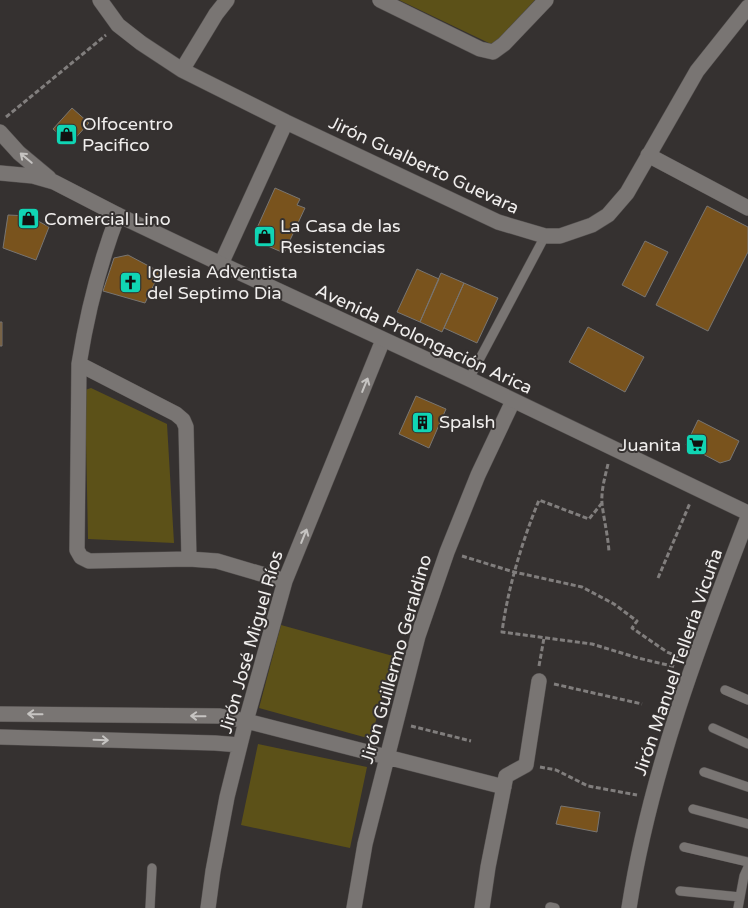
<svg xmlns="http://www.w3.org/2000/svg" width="748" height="908" font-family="'Varela Round',sans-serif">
<rect width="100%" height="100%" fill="#353130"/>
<path fill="#5c5118" d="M399 0H535L493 45Z
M91 388 167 424 174 543 88 539 85 390Z
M281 625 393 656 371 739 259 708Z
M258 744 367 767 350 848 241 825Z"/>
<path fill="#79531d" stroke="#787572" d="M72 108 89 123 70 144 53 129Z
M275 188 300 199 297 205 305 208 284 253 263 244 257 228Z
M707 206 748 227V252L708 331 656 305Z
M8 215 29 216 49 227 36 260 3 248Z
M645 241 668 252 645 297 622 285Z
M128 255 160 272 145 303 103 291 114 258Z
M417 269 439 279 420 322 397 312Z
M441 273 464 283 442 332 420 322Z
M464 283 498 298 477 343 444 328Z
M0 322H2V346H0Z
M588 327 644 357 625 392 569 362Z
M416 396 446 409 429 448 399 434Z
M698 420 739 441 730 460 720 463 686 445Z
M561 806 600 812 597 832 556 824Z"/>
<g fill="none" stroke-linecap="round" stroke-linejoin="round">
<defs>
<path id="service" d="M469 379 545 236
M725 690 748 700
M713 728 748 744
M704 772 748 787
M693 809 748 824
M684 847 748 862
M680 891 740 897
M550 907 555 908
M150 908 152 868
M738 908 744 876 748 867"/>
<path id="minor" d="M100 0 118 25 141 43 182 70 286 122 498 222 545 236H560L592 225 608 215 627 193 697 71 748 7
M380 0 480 49 493 52 504 44 546 0
M182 70 216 14 227 0
M648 155 748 208
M118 215C100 262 87 314 79 364L77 550 81 557 89 561 189 559 217 561 285 581
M221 264 286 122
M79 364 176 414 183 420 186 427 189 559
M0 714 220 716 246 721 504 787
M0 737 215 743 240 745
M208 908 213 871 227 797 246 721 285 581 383 340
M354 908 365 844 418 636 447 552 478 475 513 401
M482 908 488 867 506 776 526 765 539 681"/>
<path id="tertiary" d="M0 132 19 153 49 178
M0 173 33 176 54 182 118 215 221 264 469 379 748 513
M629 908C650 773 699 644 748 517"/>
</defs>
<use href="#service" stroke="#54504f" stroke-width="10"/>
<use href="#minor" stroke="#54504f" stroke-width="16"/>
<use href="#tertiary" stroke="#54504f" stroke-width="16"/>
<path stroke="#817e7d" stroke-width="3" stroke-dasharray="5 2.5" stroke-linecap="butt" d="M6 117 106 35
M608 464C605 477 601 490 602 504 604 520 608 536 609 552
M602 503 589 519 539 500C522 542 508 587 502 632L592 644 638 658 676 667
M462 556 514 572 582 587 614 604 637 621 632 628 667 652 679 657
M658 578 690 503
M539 666 544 638
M554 684 642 704
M411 726 471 741
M540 767 556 770 588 786 637 795"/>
<use href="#service" stroke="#797573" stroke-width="9"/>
<use href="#minor" stroke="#797573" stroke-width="15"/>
<use href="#tertiary" stroke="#797573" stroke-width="15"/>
</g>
<defs><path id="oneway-shaft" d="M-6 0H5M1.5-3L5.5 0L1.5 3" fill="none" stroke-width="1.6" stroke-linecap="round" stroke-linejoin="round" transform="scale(1.25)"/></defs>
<g stroke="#c6c4c2">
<use href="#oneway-shaft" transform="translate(26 158) rotate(-140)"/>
<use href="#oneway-shaft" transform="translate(365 385) rotate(-68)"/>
<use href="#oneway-shaft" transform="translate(304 536) rotate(-68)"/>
<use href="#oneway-shaft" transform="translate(35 714) rotate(-179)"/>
<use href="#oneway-shaft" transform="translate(198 716) rotate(-179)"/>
<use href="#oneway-shaft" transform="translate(101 740) rotate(2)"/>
</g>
<defs>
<symbol id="shop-square" viewBox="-11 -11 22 22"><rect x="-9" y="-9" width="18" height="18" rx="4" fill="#10d5b4" stroke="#353130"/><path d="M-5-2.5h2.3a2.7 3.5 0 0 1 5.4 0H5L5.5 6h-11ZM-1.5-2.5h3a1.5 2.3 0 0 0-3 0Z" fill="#111"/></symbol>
<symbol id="church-square" viewBox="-11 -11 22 22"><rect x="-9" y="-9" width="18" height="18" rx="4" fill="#10d5b4" stroke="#353130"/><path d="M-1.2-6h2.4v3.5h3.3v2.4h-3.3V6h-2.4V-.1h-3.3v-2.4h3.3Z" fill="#111"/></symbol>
<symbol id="building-square" viewBox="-11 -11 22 22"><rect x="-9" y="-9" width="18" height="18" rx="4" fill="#10d5b4" stroke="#353130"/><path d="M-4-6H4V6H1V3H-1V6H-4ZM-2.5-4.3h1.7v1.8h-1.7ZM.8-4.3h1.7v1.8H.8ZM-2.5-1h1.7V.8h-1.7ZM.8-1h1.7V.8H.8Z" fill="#111"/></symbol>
<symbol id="supermarket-square" viewBox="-11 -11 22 22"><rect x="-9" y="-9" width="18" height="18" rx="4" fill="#10d5b4" stroke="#353130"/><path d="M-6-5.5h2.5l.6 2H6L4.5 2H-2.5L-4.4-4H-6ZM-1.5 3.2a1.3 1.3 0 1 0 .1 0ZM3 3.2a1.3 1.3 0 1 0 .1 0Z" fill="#111"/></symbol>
</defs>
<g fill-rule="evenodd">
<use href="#shop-square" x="54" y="122" width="25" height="25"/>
<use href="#shop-square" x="16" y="206" width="25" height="25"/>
<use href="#shop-square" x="252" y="224" width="25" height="25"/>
<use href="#church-square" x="118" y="270" width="25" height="25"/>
<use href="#building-square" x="410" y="410" width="25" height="25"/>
<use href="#supermarket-square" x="684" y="432" width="25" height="25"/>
</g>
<g text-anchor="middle" stroke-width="4" stroke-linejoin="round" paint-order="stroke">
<g font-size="18" fill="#f0eeed" stroke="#353130" text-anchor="start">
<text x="82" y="130">Olfocentro<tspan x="82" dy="21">Pacifico</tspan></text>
<text x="44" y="225">Comercial Lino</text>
<text x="280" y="232">La Casa de las<tspan x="280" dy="21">Resistencias</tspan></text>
<text x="147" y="278">Iglesia Adventista<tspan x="147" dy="21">del Septimo Dia</tspan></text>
<text x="439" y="428">Spalsh</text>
<text x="681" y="451" text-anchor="end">Juanita</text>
</g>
<g font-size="18" fill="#f0eeed" stroke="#353130">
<text transform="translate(424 165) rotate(25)" y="6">Jirón Gualberto Guevara</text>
<text transform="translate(424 339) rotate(25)" y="6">Avenida Prolongación Arica</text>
<text transform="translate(251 642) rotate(-74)" y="6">Jirón José Miguel Ríos</text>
<text transform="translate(396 659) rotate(-74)" y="6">Jirón Guillermo Geraldino</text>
<text transform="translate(678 662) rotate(-71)" y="6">Jirón Manuel Tellería Vicuña</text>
</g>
</g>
</svg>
